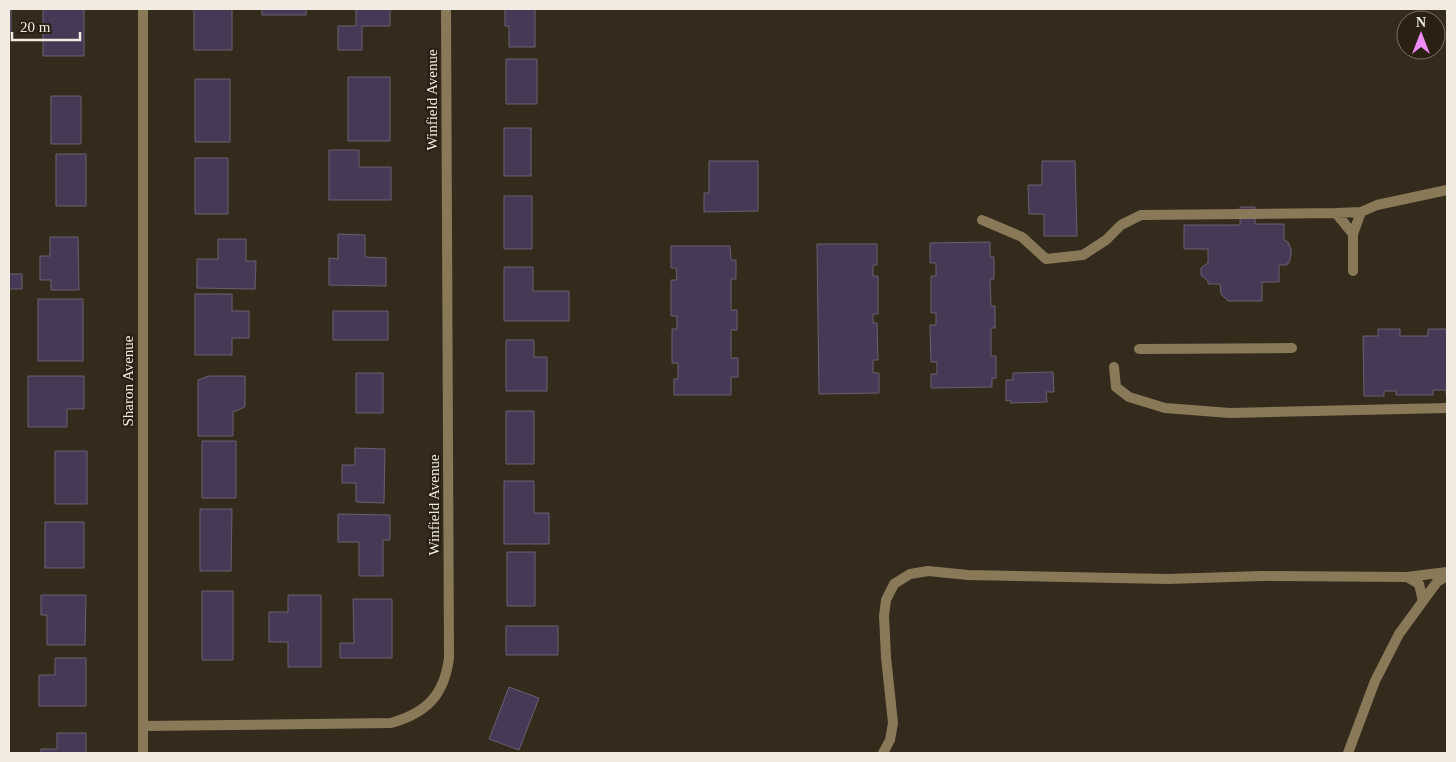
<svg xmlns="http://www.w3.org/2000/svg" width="1456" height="762" font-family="Georgia,serif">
<rect width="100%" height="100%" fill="#342b1d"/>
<path fill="#473955" stroke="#686071" d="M9 9H11V33H9Z
M43 9H84V56H43Z
M194 9H232V50H194Z
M262 9H306V15H262Z
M356 9H390V26H362V50H338V26H356Z
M505 9H535V47H509V26H505Z
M506 59H537V104H506Z
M348 77H390V141H348Z
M195 79H230V142H195Z
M51 96H81V144H51Z
M504 128H531V176H504Z
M329 150H359V167H391V200H329Z
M56 154H86V206H56Z
M195 158H228V214H195Z
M709 161H758V211L704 212V193H709Z
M1042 161H1075L1077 236H1044V214H1029L1028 185H1042Z
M504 196H532V249H504Z
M1240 207H1255V224H1284V240L1288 242 1291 249V255L1289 263H1287V265H1279V282H1262V301H1228L1221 294 1220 284H1208V281L1201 275V268L1208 263V249H1184V225H1240Z
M338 234 365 235V257L386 258V286L329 285V258L338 259Z
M50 237H78L79 290H51V280H40V256H50Z
M218 239H246V261H256L255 289 197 288V259H218Z
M990 242V257H994V279H990L991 306H995V328H991V356H996V378H992V387L931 388V374H937V362H931L930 325H936V313H931V276H936V263H930V243Z
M817 244H877V265H873V276H878V314H873V323H877L878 360H873V373H879V393L819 394Z
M671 246H730L731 260H736V279H731V310H737V330H731V358H738V377H731V395H674V379H678V363H672V329H677V316H671V280H677L676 268H671Z
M504 267H533V291H569V321H504Z
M9 274H22V289H9Z
M195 294H232V311H249V338H232V355H195Z
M38 299H83V361H38Z
M333 311H388V340H333Z
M1378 329H1400V336H1428V329H1447V395H1446V390H1433V395H1396V391H1384V396H1364L1363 336H1378Z
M506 340H534V357H547V391H506Z
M1053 372 1054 392H1046L1047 402 1011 403 1010 400 1006 401V380H1013V373Z
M356 373H383V413H356Z
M28 376H84V409H67V427H28Z
M209 376H245V407L233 412V436H198V380Z
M506 411H534V464H506Z
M202 441H236V498H202Z
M355 448 385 449 384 503 356 502V483H342V465H355Z
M55 451H87V504H55Z
M504 481H534V513H549V544H504Z
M200 509H232L231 571H200Z
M338 514 390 515V540H383V576H359V542H338Z
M45 522H84V568H45Z
M507 552H535V606H507Z
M202 591H233V660H202Z
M41 595H86L85 645H47V615H41Z
M288 595H321V667H288V642H269V612H288Z
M353 599H392V658H340V643H354Z
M506 626H558V655H506Z
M55 658H86V706H39V675H55Z
M509 687 539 698 519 750 489 739Z
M57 733H86V753H41V749H57Z"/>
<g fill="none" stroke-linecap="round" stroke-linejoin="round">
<path stroke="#8a7959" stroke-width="10" d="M1361 212 1353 234 1336 213 1361 212 1377 205 1447 190
M982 220 1022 237 1046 259 1083 255 1106 240 1121 225 1141 215 1336 213
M1353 234V271
M1139 349 1292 348
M1114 367 1116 387 1129 397 1165 408 1230 413 1447 408
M1407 577 1419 584 1423 601 1437 582 1447 576
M883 753 890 740 893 723 886 657 884 616 886 600 894 584 910 574 928 571 968 575 1168 579 1262 576 1407 577 1447 572
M1348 753 1375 681 1399 634 1423 601"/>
<path stroke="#8a7959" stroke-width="10" d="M143 726 391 723C426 713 444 696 449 658L446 9
M143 753V9"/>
</g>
<g text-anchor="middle" stroke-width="4.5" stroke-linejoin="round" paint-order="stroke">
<g font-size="15" fill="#f2ebe2" stroke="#2a2113">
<text transform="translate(432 100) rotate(-90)" y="5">Winfield Avenue</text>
<text transform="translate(128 381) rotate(-90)" y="5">Sharon Avenue</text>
<text transform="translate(434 505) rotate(-90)" y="5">Winfield Avenue</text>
</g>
</g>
<rect width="1456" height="762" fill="none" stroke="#f2ebe2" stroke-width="20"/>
<g transform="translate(1421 35)"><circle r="24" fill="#2a2113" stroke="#7a7266"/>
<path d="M0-4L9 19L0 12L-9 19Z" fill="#ee8bf7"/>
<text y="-8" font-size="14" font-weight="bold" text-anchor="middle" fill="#f2ebe2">N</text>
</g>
<path d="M12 32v8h68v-8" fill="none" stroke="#f2ebe2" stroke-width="2.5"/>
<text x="20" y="32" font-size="15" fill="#f2ebe2" stroke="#2a2113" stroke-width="4" paint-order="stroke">20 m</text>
</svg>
